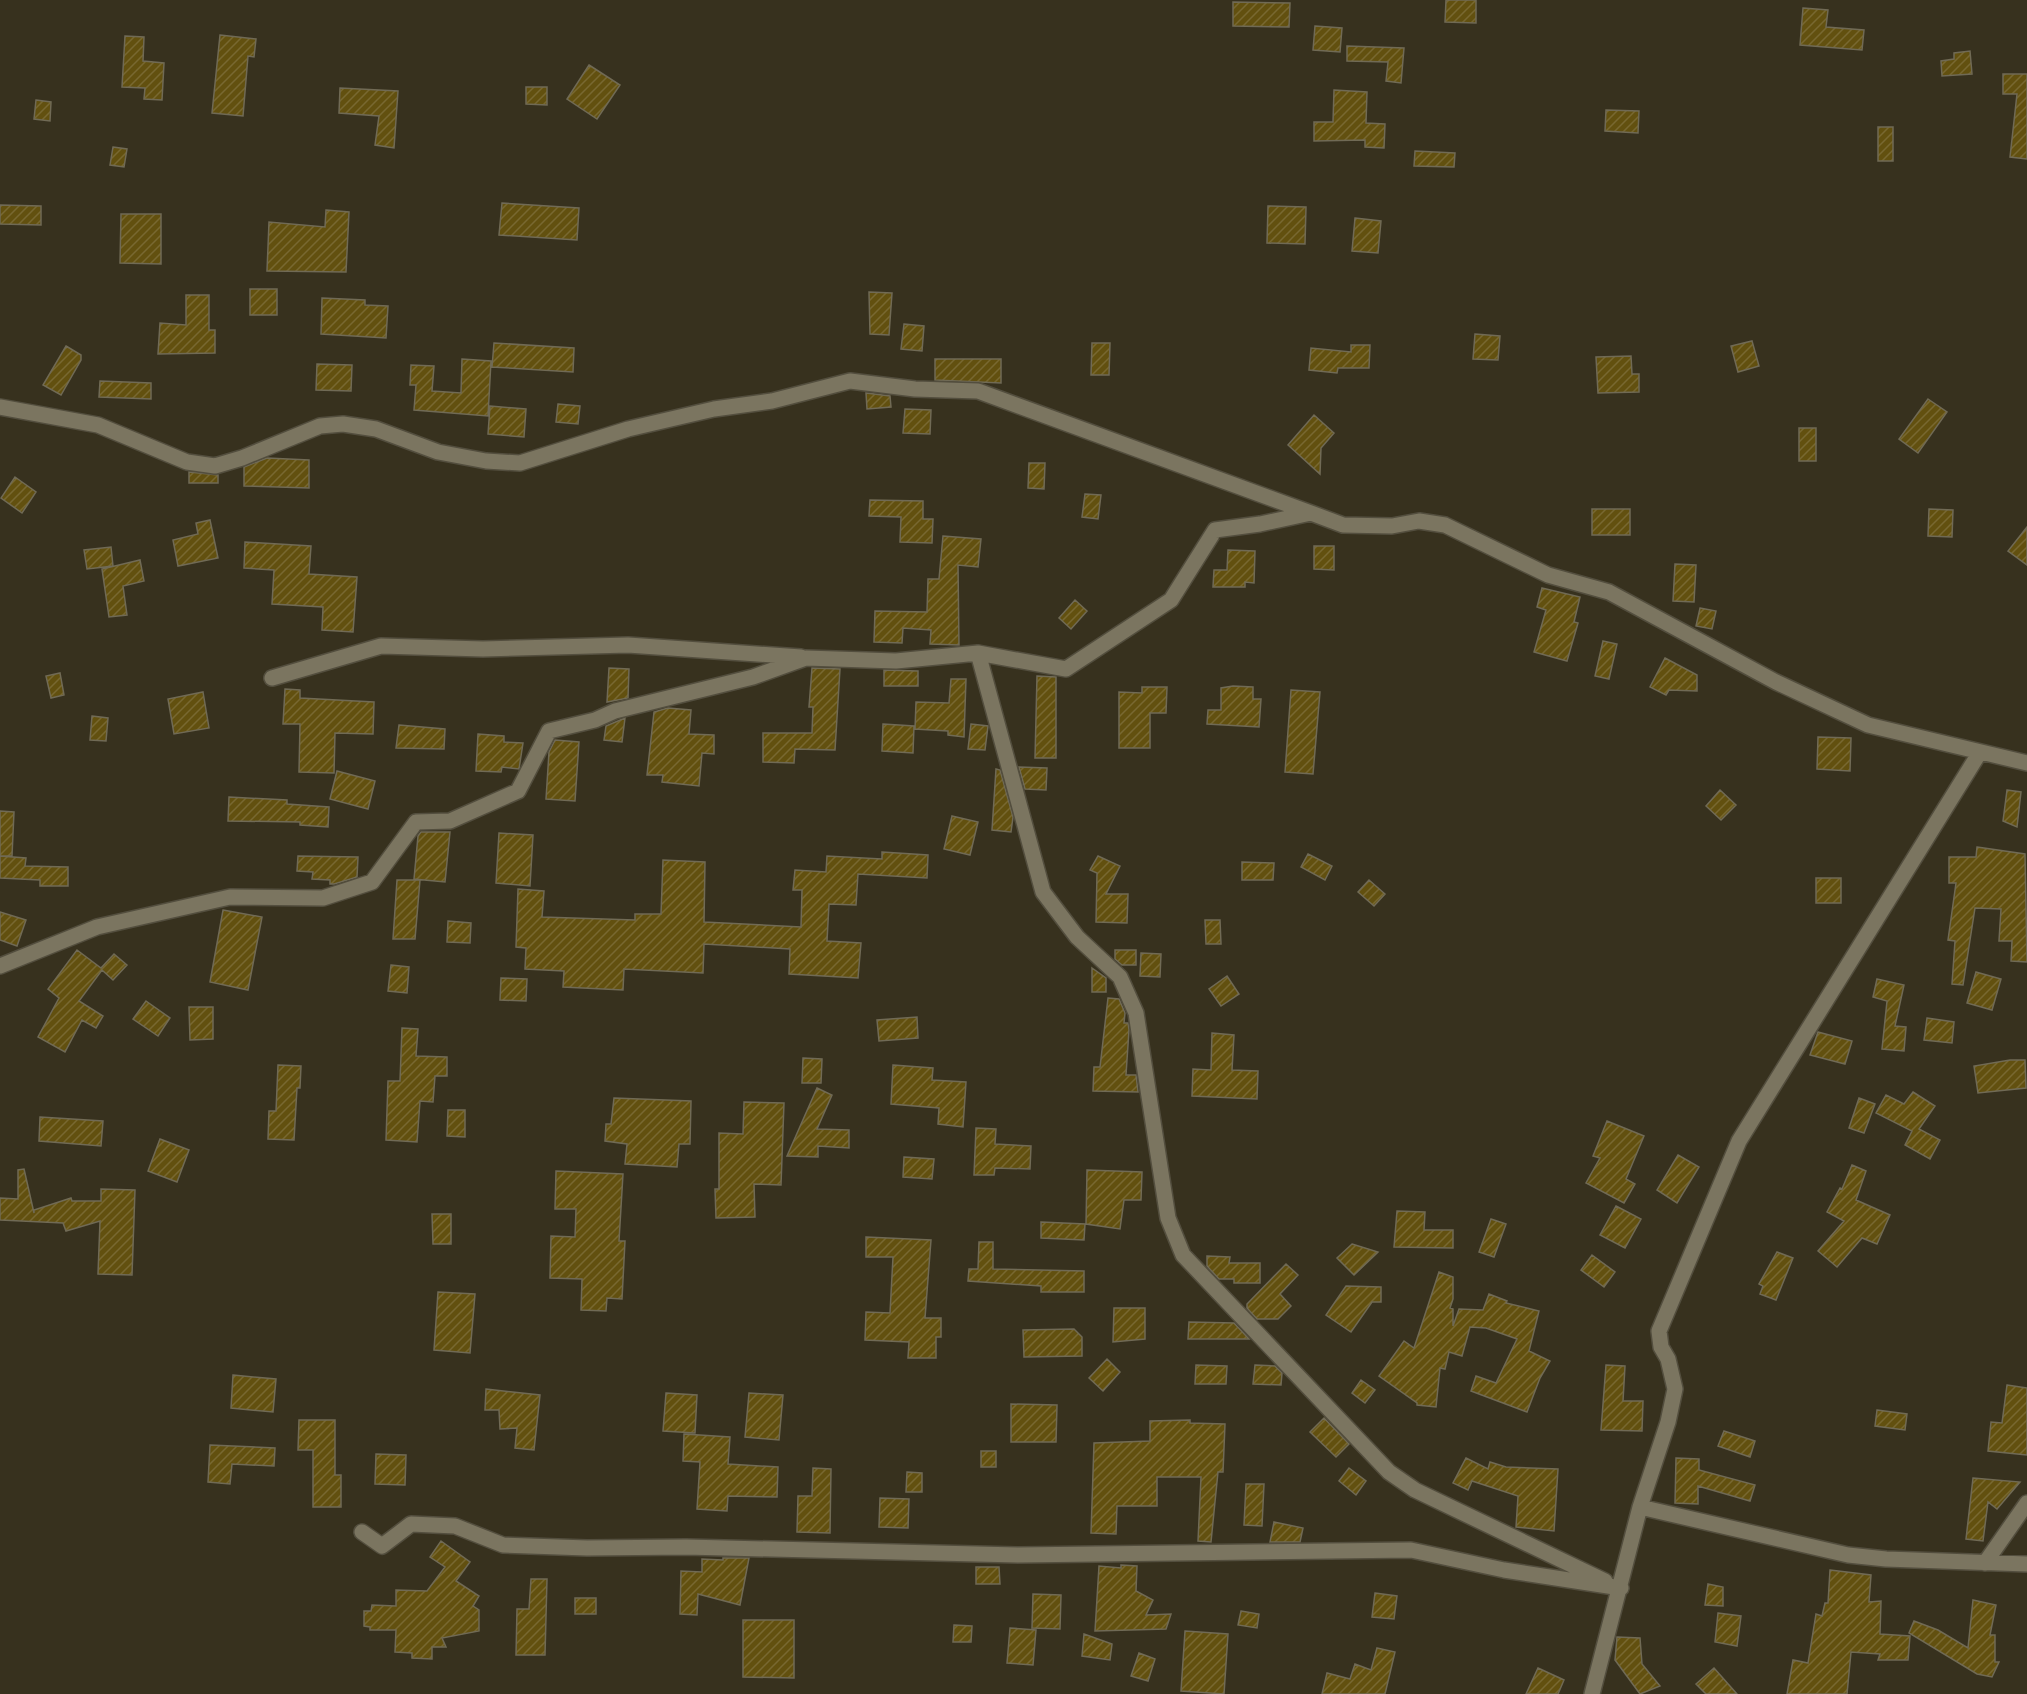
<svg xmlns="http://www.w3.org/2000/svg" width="2027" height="1694" font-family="Bitter,serif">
<defs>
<pattern id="building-hatch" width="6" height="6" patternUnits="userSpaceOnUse" patternTransform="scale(1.5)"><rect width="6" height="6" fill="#62500f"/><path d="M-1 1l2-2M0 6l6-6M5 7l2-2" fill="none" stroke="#786831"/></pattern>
</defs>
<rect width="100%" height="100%" fill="#37311e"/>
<path fill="url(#building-hatch)" stroke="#706a55" stroke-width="1.5" d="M1446 0H1476V23L1445 22Z
M1233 2 1290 3 1289 27 1233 26Z
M1803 8 1828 10 1826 27 1864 30 1862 50 1800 45Z
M1315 26 1342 28 1340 52 1313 50Z
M220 35 256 39 254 57 248 56 243 116 212 113Z
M125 36 144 37 143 61 164 63 162 100 144 99 145 88 122 87Z
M1347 46 1404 48 1401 83 1386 81 1388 62 1347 61Z
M1970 51 1972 74 1942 76 1941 61 1954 59V53Z
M589 65 620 85 597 119 567 99Z
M2003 74H2027V159L2010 157 2017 94H2003Z
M526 87H547V105L526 104Z
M340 88 398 91 394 148 375 145 379 116 339 113Z
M1334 90 1367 92 1366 123 1385 124 1384 148 1365 147V140L1314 141V122H1333Z
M36 100 51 102 50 121 34 119Z
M1606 110 1639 111 1638 133 1605 131Z
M1878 127H1893V161H1878Z
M113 147 127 149 124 167 110 165Z
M1415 151 1455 153 1454 167 1414 166Z
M502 203 579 208 577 240 499 235Z
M0 205 41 206V225L0 224Z
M1268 206 1306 207 1305 244 1267 243Z
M326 210 349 212 346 272 267 271 269 222 325 227Z
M121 214H161V264L120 263Z
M1355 218 1381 221 1378 253 1352 251Z
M250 289H277V315H250Z
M869 292 892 293 889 335 870 334Z
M186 295H209V330H215V353L158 354 160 323 186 325Z
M322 298 365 300V305L388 306 386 338 321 334Z
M904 324 924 326 922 351 901 349Z
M1475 334 1500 336 1498 360 1473 359Z
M1752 341 1759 366 1738 372 1731 346Z
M494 343 574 348 573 372 492 367Z
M1092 343H1110L1109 375H1091Z
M1351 345H1370L1369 368H1338L1337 373 1309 370 1311 348 1351 352Z
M66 346 81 355V360L61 395 43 385Z
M1631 356 1632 374H1639V392L1598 393 1596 357Z
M462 359 491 361 488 416 414 410 416 385H410L411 365 434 366 432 391 461 393Z
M935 359H1001V383L935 380Z
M317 364 352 365 351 391 316 390Z
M100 381 151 383V399L99 397Z
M866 393 890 396 891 407 867 409Z
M1928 399 1947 412 1918 453 1899 439Z
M558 404 580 406 578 424 556 422Z
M490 406 526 409 524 437 488 434Z
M905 409 931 410 930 434 903 433Z
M1314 415 1334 433 1321 448 1320 474 1288 445Z
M1799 428H1816V461H1799Z
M267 458 309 460V488L244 486V467Z
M1029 463H1045L1044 489 1028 488Z
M189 472 218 475V483H189Z
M15 477 36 492 22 513 1 498Z
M1085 494 1101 495 1098 519 1082 517Z
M870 500 923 501V519H933L932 543 900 542 901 517 869 516Z
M1592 509H1630V535H1592Z
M1929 509 1953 510 1952 537 1928 536Z
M210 520 218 558 178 566 173 540 198 534 196 523Z
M2027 527V565L2008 551Z
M943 536 981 539 978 567 958 565 959 645 930 644 931 630 903 628 902 643 874 642 875 611 927 612 928 579H939Z
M245 542 311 546 309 574 357 577 353 632 322 630 323 607 272 604 274 570 244 568Z
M1314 546H1334V570L1314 569Z
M111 547 113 566 87 569 84 550Z
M1228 550 1255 551 1254 583 1245 582V587H1213L1214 570H1227Z
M140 560 144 581 123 586 127 615 109 617 102 569Z
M1675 564 1696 565 1694 602 1673 601Z
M1542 588 1580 597 1574 622 1578 623 1567 661 1534 652 1546 610 1537 607Z
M1075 600 1087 611 1071 629 1059 618Z
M1700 608 1716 611 1712 629 1696 626Z
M1603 641 1617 644 1609 679 1595 676Z
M1665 658 1697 675V691L1669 690 1666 695 1650 687Z
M609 668 629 669 628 698 607 702Z
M812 668 840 669 835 750 795 749 794 763 763 762V733H812L813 707H809Z
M884 670 918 671V686H884Z
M60 673 64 695 51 698 46 676Z
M1037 676 1056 677V758H1035Z
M951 679H966L964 737 948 735V731L915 729 916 702 949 703Z
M1233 686 1253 687V699H1261L1259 727 1207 724 1208 710H1221V688Z
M1142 687H1167L1166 713H1150V748H1119V692L1142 693Z
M285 689 300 690V698L374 702 373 734 335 733 334 773 299 772 300 724H283Z
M1291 690 1320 692 1313 774 1285 772Z
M203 692 209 728 174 734 168 699Z
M668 708 691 710 689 734 714 735V754L702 753 699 786 662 782 663 775H647L654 712Z
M92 716 108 718 106 741 90 740Z
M625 718 622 742 604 740 606 726Z
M883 724 914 726 913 753 882 751Z
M971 724 988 726 985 750 968 749Z
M399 725 445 729 444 749 396 748Z
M478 734 504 736V742L523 743 519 769 502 767 501 772 476 771Z
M1818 737 1851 738 1850 771 1817 769Z
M555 740 579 742 575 801 546 799 549 752Z
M1019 767 1047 768 1046 790 1025 789Z
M996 769 1000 770 1013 817 1011 832 992 830Z
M337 771 375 781 368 809 330 799Z
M1720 790 1736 805 1721 820 1706 806Z
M2007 790 2021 792 2017 827 2003 821Z
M229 797 287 800V804L329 807 328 827 300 825V822L228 821Z
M0 811 14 812 12 856H0Z
M952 816 978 822 970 855 944 849Z
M421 832H450L445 882 414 879 418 836Z
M499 833 533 835 530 886 496 883Z
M1977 847 2025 854 2027 962 2011 961 2012 941H1999L2001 909 1975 908 1963 985 1952 984 1955 941 1948 940 1956 883H1949V857H1976Z
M882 852 928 855 927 878 858 874 856 905 829 904 827 941 861 943 858 978 789 974 790 949 704 944 703 973 624 969 623 990 563 987 564 971 525 969 526 948 516 947 518 889 544 891 542 917 635 920V914H661L663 860 705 862 704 922 801 927 802 890H793L795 870 826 872 827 856 882 859Z
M1308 854 1332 866 1325 880 1301 867Z
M0 856 26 858 25 866 68 867V886H40V880L0 878Z
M298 856 358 857 357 877 334 884H330V880L312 879 313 872 297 871Z
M1098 856 1120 866 1106 894H1128L1127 923 1096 922 1097 873 1090 870Z
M1242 862 1274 863 1273 880H1242Z
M1816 878H1841V903H1816Z
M397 880H420L415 939H393Z
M1369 880 1385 894 1374 906 1358 892Z
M223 910 262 917 248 990 210 982Z
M0 912 26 920 17 946 0 940Z
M1205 920H1220L1221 944H1206Z
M448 921 471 923 470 943 447 942Z
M77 950 101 968 114 954 127 965 113 980 102 970 79 1001 103 1016 96 1028 82 1020 65 1052 38 1037 59 998 48 989Z
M1115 950H1136V965H1122L1115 959Z
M1141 953 1161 954 1160 977 1140 976Z
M391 965 409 967 407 993 388 991Z
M1092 968 1106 978V992H1092Z
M1976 972 2001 979 1992 1010 1967 1003Z
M1227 976 1239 994 1221 1006 1209 989Z
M501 978 527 979 526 1001 500 1000Z
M1877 979 1904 985 1895 1026 1906 1027 1904 1051 1882 1049 1887 1001 1873 997Z
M1108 998 1119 999 1125 1013 1124 1023H1128L1129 1030 1126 1075H1136L1138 1092 1093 1091 1094 1067H1100Z
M146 1001 170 1018 158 1036 133 1019Z
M189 1007H213V1039L190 1040Z
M917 1017 918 1038 879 1041 877 1020Z
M1927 1018 1954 1022 1952 1043 1924 1040Z
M402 1028 418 1029 416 1056 447 1057V1076H435L433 1102 420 1101 417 1142 386 1140 388 1081H400Z
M1818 1032 1852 1041 1845 1064 1810 1055Z
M1212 1033 1234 1035 1232 1070 1258 1071 1257 1099 1192 1096 1193 1069 1211 1070Z
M803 1058 822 1059 821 1083H802Z
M2010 1060H2025L2026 1088 1978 1093 1974 1066Z
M278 1065 301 1066 300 1088H297L294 1140 268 1139 269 1111H276Z
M893 1065 933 1068 932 1080 966 1082 963 1127 938 1124 939 1108 891 1104Z
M817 1088 832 1095 817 1129 849 1130V1148L818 1146V1157L787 1156Z
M1913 1092 1935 1106 1919 1129 1940 1140 1930 1159 1905 1145 1912 1131 1876 1113 1886 1095 1904 1104Z
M614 1098 691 1101 690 1144H679L677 1167 625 1164 627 1144 605 1141 606 1124H611Z
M1859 1098 1875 1104 1864 1133 1849 1128Z
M744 1102 784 1103 781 1185 754 1184 755 1217 716 1218 715 1189H719V1133L743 1134Z
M448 1110H465V1137L447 1136Z
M40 1117 103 1121 101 1146 39 1141Z
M1607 1121 1644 1136 1626 1179 1635 1184 1624 1203 1586 1183 1600 1158 1593 1156Z
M976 1128 996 1129 995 1144 1031 1146 1030 1169 995 1168 994 1175H974Z
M160 1139 189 1150 177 1182 148 1171Z
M1678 1155 1699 1167 1677 1203 1657 1190Z
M904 1157 934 1159 932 1179 903 1177Z
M1852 1165 1866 1171 1856 1200 1890 1215 1877 1244 1862 1238 1837 1267 1818 1251 1844 1221 1827 1212 1840 1188 1842 1189Z
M24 1169 34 1213V1210L71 1198 72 1201H101V1189L135 1190 132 1275 98 1274 100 1221 66 1231 63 1223 0 1220V1198L18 1199V1170Z
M1087 1170 1142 1172 1141 1200H1124L1120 1229 1086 1224Z
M556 1171 623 1174 619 1241H625L622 1299 607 1298 606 1311 581 1310 582 1279 550 1278 551 1236 575 1237 576 1209H555Z
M1616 1206 1641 1219 1625 1248 1600 1235Z
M1397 1211 1425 1212 1424 1230H1453V1248L1394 1247Z
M432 1214H451V1244H433Z
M1491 1219 1506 1224 1494 1257 1479 1252Z
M1041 1222 1085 1224 1084 1240 1041 1238Z
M866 1237 931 1240 925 1318H941V1337H936V1358H908L909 1342 865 1340 866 1312 890 1313 893 1257H866Z
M979 1242H993V1269L1084 1271V1292H1041V1286L968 1281 969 1269H978Z
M1352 1244 1378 1252 1354 1275 1337 1258Z
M1777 1252 1793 1258 1776 1300 1760 1294 1763 1286 1759 1284Z
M1592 1255 1615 1272 1604 1287 1581 1270Z
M1207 1256 1230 1257 1229 1263H1260V1283H1234V1279H1219L1207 1266Z
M1286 1264 1298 1275 1280 1294 1291 1306 1278 1319H1257L1247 1308V1304Z
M1439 1272 1453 1277V1299L1450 1308 1453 1309V1326L1459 1309 1483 1310 1489 1294 1507 1301 1506 1303 1539 1311 1529 1351 1550 1361 1540 1378 1527 1412 1471 1391 1476 1376 1496 1383 1517 1339 1486 1328 1470 1327 1462 1356 1449 1352 1445 1369 1440 1368 1436 1407 1417 1405V1403L1379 1376 1404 1341 1414 1348Z
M1346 1286 1381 1287V1302H1372L1351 1332 1326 1315Z
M438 1292 475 1294 470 1353 434 1350Z
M1114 1308H1145V1339L1113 1342Z
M1189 1322 1234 1323 1249 1339H1188Z
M1074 1329 1082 1337V1356L1024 1357 1023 1330Z
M1107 1359 1120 1372 1103 1391 1089 1378Z
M1196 1365 1227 1366 1226 1384H1195Z
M1255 1365 1275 1366 1282 1373 1281 1385 1253 1384Z
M1606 1365 1625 1366 1623 1401H1643L1642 1431 1601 1430Z
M233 1375 276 1379 273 1412 231 1408Z
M1361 1380 1375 1390 1365 1403 1352 1393Z
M2007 1385 2027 1388V1455L1988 1451 1991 1422 2002 1423Z
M486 1389 540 1395 534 1450 515 1448 517 1428 500 1429 499 1410H485Z
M666 1393 697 1395 695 1433 663 1431Z
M749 1393 783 1395 779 1440 745 1437Z
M1011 1404 1057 1405 1056 1442H1011Z
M1877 1410 1907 1414 1905 1430 1875 1426Z
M1324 1418 1349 1444 1336 1457 1310 1432Z
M299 1420H335V1475H341V1507H313V1450H298Z
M1190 1420V1423L1225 1424 1223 1472H1218L1211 1542 1198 1541 1201 1477H1157V1506H1117L1116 1534 1091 1533 1094 1443 1150 1441V1421Z
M1724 1431 1755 1441 1750 1457 1718 1446Z
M684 1434 730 1437 728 1464 778 1467 777 1497 728 1496 727 1511 697 1509 700 1462 683 1461Z
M210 1445 275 1448 274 1466 232 1464 230 1484 208 1482Z
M981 1451H996V1467H981Z
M376 1454 406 1455 405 1485 375 1484Z
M1466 1458 1488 1469 1490 1462 1506 1467 1558 1469 1554 1531 1516 1527 1518 1496 1472 1481 1468 1490 1453 1483Z
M1676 1458 1699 1459V1470L1755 1485 1750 1501 1698 1486V1504L1675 1503Z
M813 1468 831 1469 830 1533 797 1532 798 1496H812Z
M1349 1468 1366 1481 1356 1495 1339 1481Z
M907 1472 922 1473V1492H906Z
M1973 1478 2020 1482 1997 1509 1988 1502 1983 1541 1966 1539Z
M1246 1484H1264L1262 1526 1244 1525Z
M880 1498 909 1499 908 1528 879 1527Z
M1274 1522 1303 1528 1300 1542H1270Z
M441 1541 470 1562 456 1581 479 1596 473 1606 479 1610V1631L442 1638 446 1647H432V1659L412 1658V1653L395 1652 396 1630H370V1627L364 1626V1611H371L372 1605 396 1606V1590L427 1591 445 1567 430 1557Z
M723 1558H749L740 1605 698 1594 697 1615 680 1614 681 1571 702 1572V1559L723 1560Z
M1121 1565 1137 1566 1136 1591 1153 1600 1146 1615 1171 1614 1166 1629 1095 1631 1099 1566 1121 1568Z
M976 1567H999L1000 1584H976Z
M1830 1570 1871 1575 1869 1602 1881 1601 1880 1634 1910 1636 1908 1660H1878L1880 1654 1851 1652 1847 1694H1787L1793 1660 1808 1663 1816 1614 1822 1616 1825 1603H1828Z
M531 1579H547L545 1655H516L517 1609H529Z
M1708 1584 1723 1587V1606L1705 1605Z
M1375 1593 1397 1596 1394 1619 1372 1617Z
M1033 1594 1061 1595 1060 1629 1032 1628Z
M575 1598H596V1614H575Z
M1973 1600 1996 1605 1990 1635H1995V1662H1999L1992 1677 1977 1674 1909 1633 1914 1621 1938 1630 1968 1648Z
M1241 1611 1259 1614 1257 1628 1238 1625Z
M1718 1613 1741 1616 1737 1646 1715 1642Z
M743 1620H794V1678L743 1677Z
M954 1625 972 1626 971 1642H953Z
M1010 1628 1036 1630 1033 1665 1007 1663Z
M1185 1631 1228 1634 1224 1694 1181 1691Z
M1084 1634 1112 1644 1110 1660 1082 1656Z
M1617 1637 1640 1638 1642 1664 1660 1686 1640 1694 1615 1660Z
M1377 1648 1395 1652 1385 1694H1322L1327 1673 1350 1679 1355 1664 1371 1670Z
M1139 1653 1155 1659 1148 1681 1131 1676Z
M1538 1668 1564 1680 1558 1694H1526Z
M1714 1668 1737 1694H1706L1696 1684Z"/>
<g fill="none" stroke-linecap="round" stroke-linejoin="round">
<defs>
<path id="minor" d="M0 407 98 425 187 462 215 466 242 458 320 426 343 424 376 429 438 452 486 461 520 463 628 429 714 409 772 401 850 381 915 389 978 391 1311 513
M978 653 1043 892 1077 937 1120 977 1136 1013 1168 1218 1183 1255 1389 1472 1415 1490 1605 1581
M272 678 381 646 483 649 628 645 801 657
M0 966 97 927 230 897 323 898 372 882 416 822 450 821 518 791 549 731 595 720 615 711 753 677 806 658 896 661 978 653 1066 669 1171 600 1215 530 1260 524 1311 513 1343 525 1392 526 1419 521 1445 525 1548 575 1609 592 1776 682 1868 725 2027 763
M1640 1507 1848 1555 1886 1559 2027 1564
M362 1532 382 1546 411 1524 455 1526 503 1545 587 1548 686 1547 1018 1555 1411 1550 1504 1570 1621 1588
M1985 1563 2027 1503
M1592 1694 1640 1507 1668 1422 1675 1389 1668 1359 1661 1347 1659 1331 1739 1141 1980 752"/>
</defs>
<use href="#minor" stroke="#534e3e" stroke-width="18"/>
<use href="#minor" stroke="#7b7560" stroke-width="15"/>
</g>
</svg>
